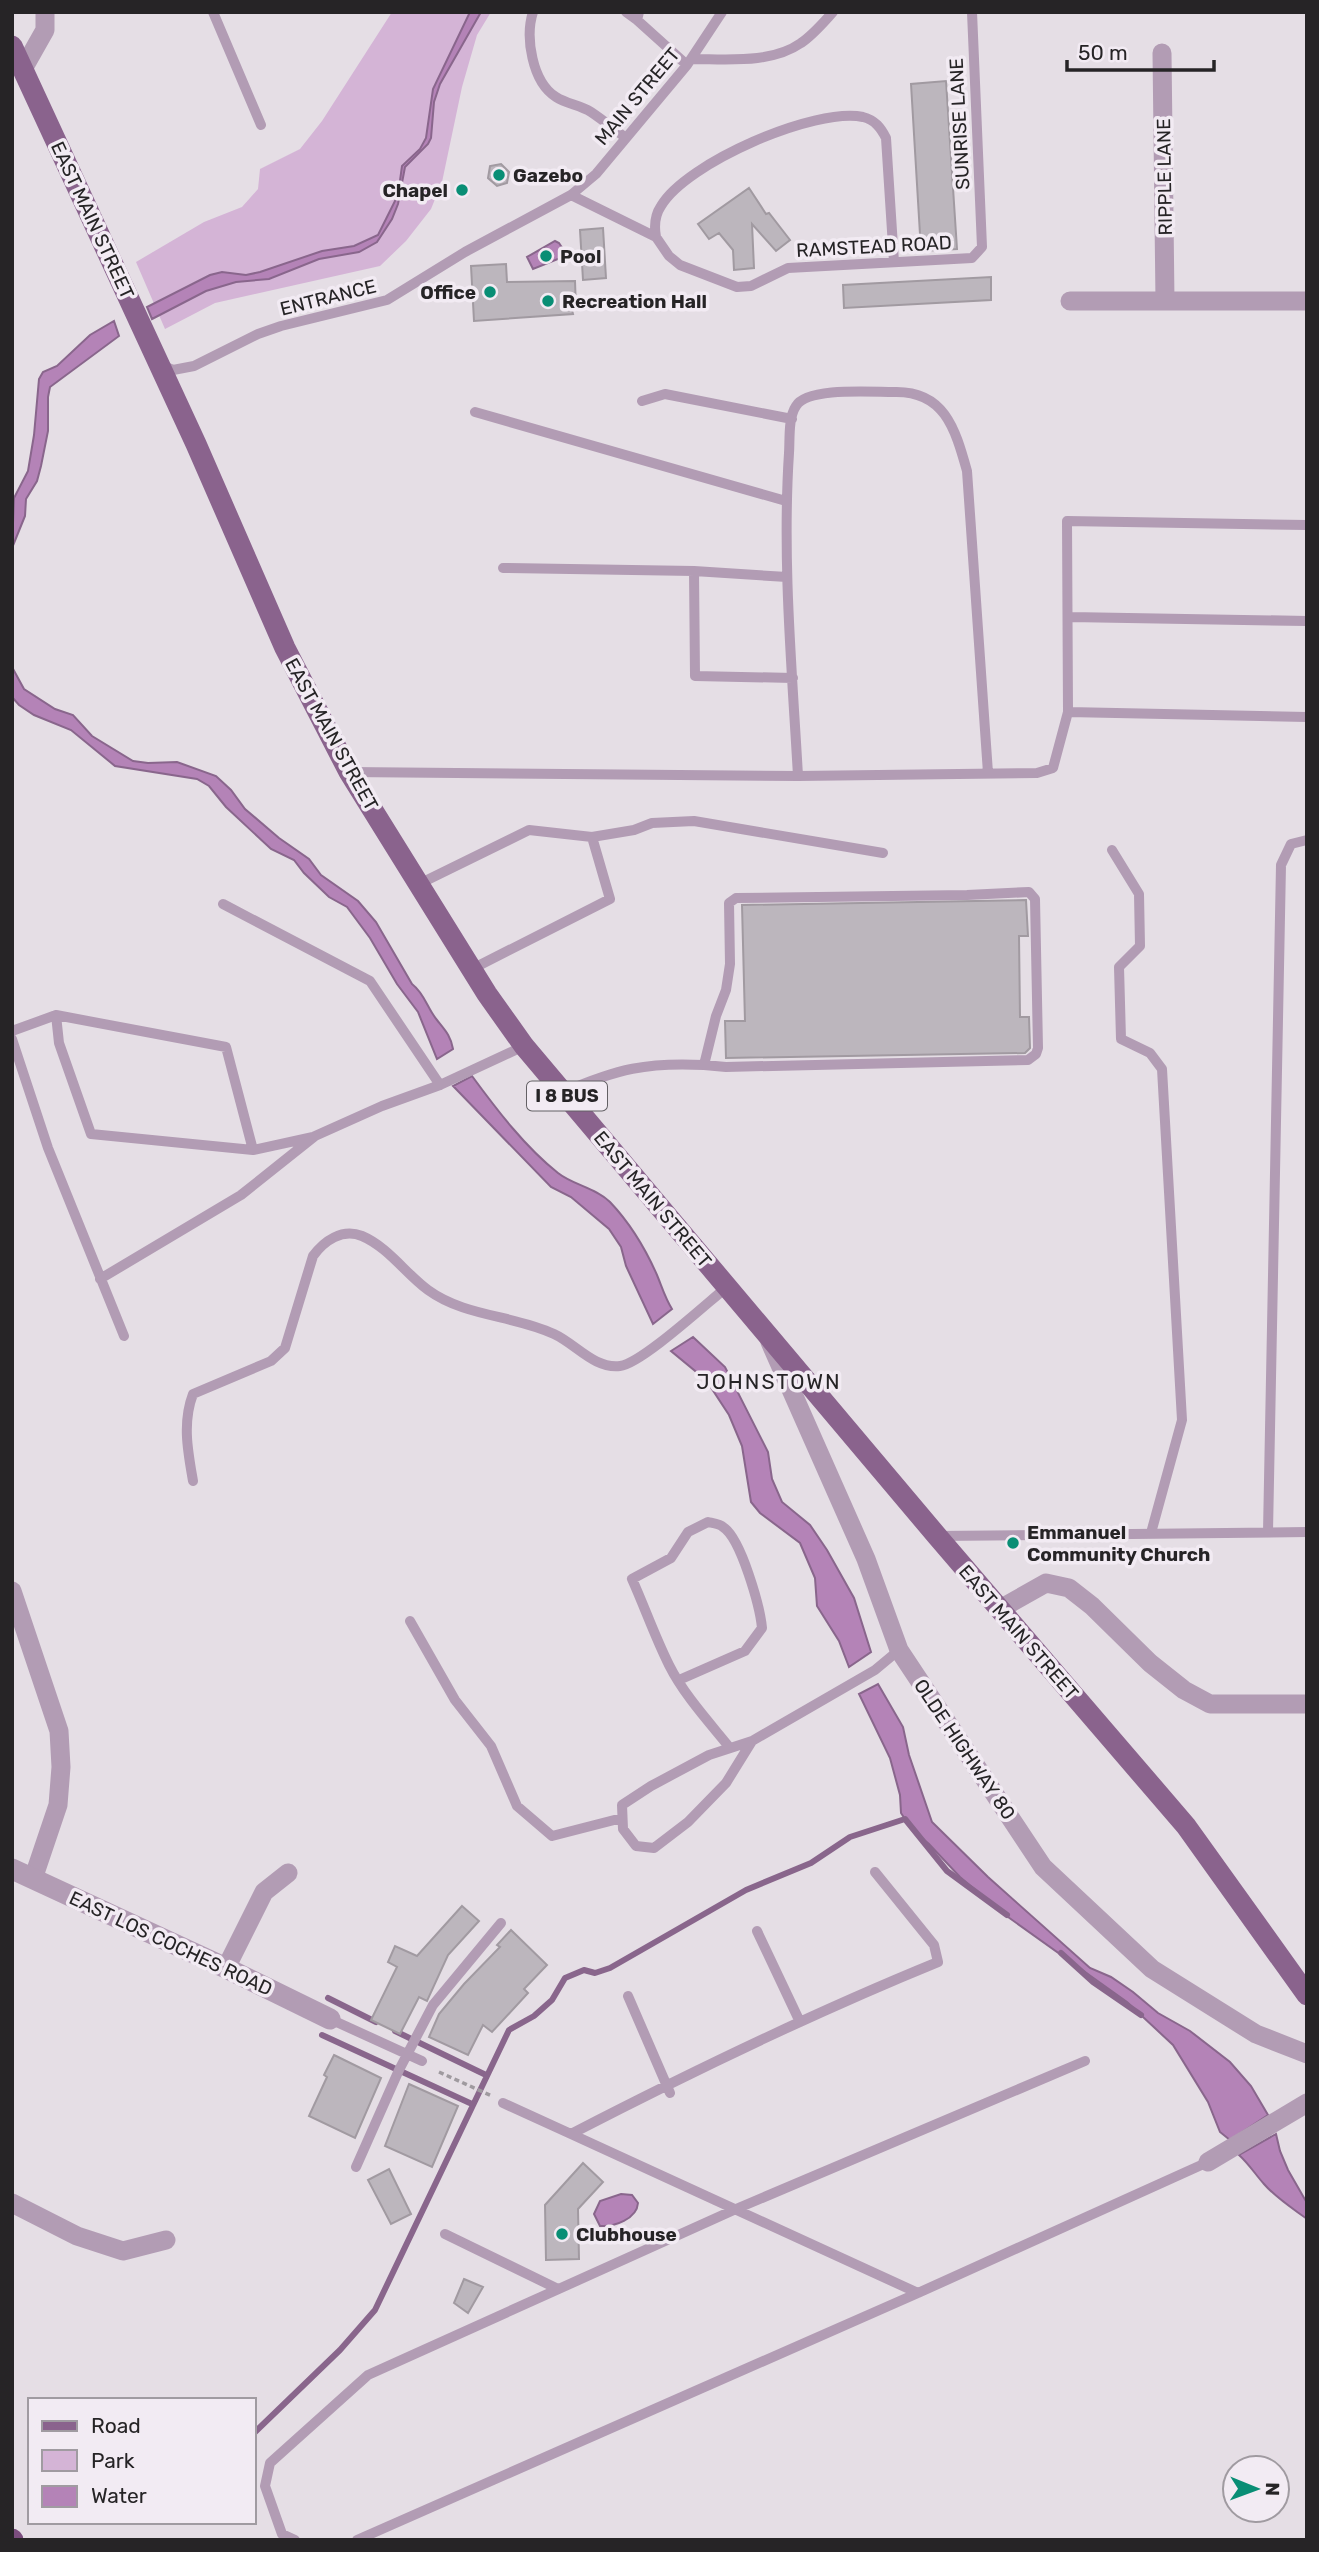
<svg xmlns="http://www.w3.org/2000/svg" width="1319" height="2552" font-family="Rubik,sans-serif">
<rect width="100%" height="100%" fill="#e5dee5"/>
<path fill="#d4b4d6" d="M392 12H491L477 35 462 87 442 182 431 209 406 241 380 266 215 303 165 329 136 262 204 222 242 207 258 189 260 169 300 149 322 121Z"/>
<path fill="#b483b7" stroke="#89668c" stroke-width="2" d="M470 12H481L440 84 434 102 431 138 428 144 405 167 398 204 392 219 377 242 359 252 319 259 269 279 236 282 206 291 152 319 147 307 210 275 222 272 246 275 260 272 322 251 354 246 378 235 398 195 402 166 420 149 426 138 433 89Z
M555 241 559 243 565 252 563 257 533 269 527 257Z
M114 321 119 336 50 387 48 397V431L41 466 37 481 26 499 25 516 12 548 14 498 28 471 34 435 39 379 43 372 57 366 90 335Z
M12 667 24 689 55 709 73 715 92 736 133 761 148 763 177 762 216 776 231 790 245 809 279 838 309 859 321 875 358 901 376 922 412 984C425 994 427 1008 437 1020 445 1030 451 1036 453 1049L437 1059 418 1012 397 984 370 938 347 907 329 897 304 873 294 860 271 849 226 807 209 786 197 779 115 766 71 730 34 715 19 705 12 697Z
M472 1076C497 1110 525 1147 558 1173 573 1185 596 1188 610 1202 629 1222 646 1250 657 1275 662 1287 665 1298 672 1309L653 1324 626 1266 621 1247 609 1229 571 1197 551 1187 453 1086Z
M693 1337 725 1367 768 1452 772 1479 782 1502 810 1525 827 1550 854 1598 871 1652 849 1667 839 1641 817 1606 815 1578 800 1543 760 1513 751 1502 742 1446 729 1415 706 1380 671 1351Z
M878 1684 903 1727 909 1755 932 1822 988 1877 1090 1968 1111 1977 1133 1992 1158 2013 1190 2031 1230 2062 1251 2086 1268 2115 1230 2140 1220 2132 1208 2102 1173 2045 1127 2002 1001 1912 960 1877 929 1844 912 1830 901 1813 900 1795 890 1758 859 1694Z
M1276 2134 1280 2151 1288 2170 1307 2203V2219C1292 2208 1276 2198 1264 2184 1255 2174 1249 2164 1239 2155Z
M621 2194 632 2195 638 2203C637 2219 614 2227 600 2226L594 2214 600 2201Z"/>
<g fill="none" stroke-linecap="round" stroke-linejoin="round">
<path stroke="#89668c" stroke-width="6" d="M1061 1953 1093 1982 1141 2015
M328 1998 376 2022
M395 2031 486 2075
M322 2035 472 2104
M254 2433 340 2350 375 2310 509 2030 534 2016 552 2000 565 1978 584 1970 595 1973 610 1968 746 1890 811 1863 850 1837 905 1819 947 1871 1007 1915"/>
</g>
<path fill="#bcb6bd" stroke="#a19aa1" stroke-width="2" d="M946 81 957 249 921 251 911 84Z
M501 164 509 172 507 183 497 186 488 178 490 166Z
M749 188 766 214 769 213 790 240 776 251 752 224 754 268 734 270 733 250 719 233 709 239 698 224Z
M603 228 606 278 583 280 580 230Z
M506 264 507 282 575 281 576 309 572 310 573 314 474 321 471 266Z
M991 277V300L844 308 843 285Z
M1026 900 1028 936H1019L1020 1017H1029L1030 1048 1025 1053 726 1058 725 1021H745L742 905Z
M462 1906 479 1921 448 1955 427 2001 419 1997 400 2034 371 2020 397 1967 388 1962 395 1946 417 1956Z
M511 1930 547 1965 524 1989 528 1993 492 2032 483 2025 468 2055 429 2037 439 2014 464 1984 500 1947 497 1945Z
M334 2055 381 2078 355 2138 309 2116 327 2077 324 2075Z
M409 2084 458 2106 432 2167 385 2146Z
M583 2163 603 2182 578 2209 579 2259 546 2260 545 2205Z
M389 2169 411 2214 391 2224 368 2180Z
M464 2279 483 2287 468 2313 454 2303Z"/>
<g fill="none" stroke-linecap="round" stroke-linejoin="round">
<path stroke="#9f9a9f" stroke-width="3.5" stroke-dasharray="5 3.5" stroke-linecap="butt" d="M439 2072 492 2096"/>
<path stroke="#b29cb4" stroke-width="10" d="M213 12 261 125
M533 12C525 37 532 82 556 97 567 104 580 105 591 112 603 120 614 129 626 138
M626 12 637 20
M639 12 637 20 687 65
M692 59C727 59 771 64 801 43 813 35 823 23 833 12
M571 195 656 237 669 256 680 265 737 287 751 286 788 268 972 258 982 247 972 12
M656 237C654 226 655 215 661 206 686 163 815 107 863 117 875 120 881 128 886 138L894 262
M162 365 173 370 194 366 258 334 281 326 387 300 465 252 571 195 596 174 687 65 722 12
M642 401 665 394 792 419
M475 412 786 501
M503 568 694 571 787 577
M694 571 695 676 793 678
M1070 617 1307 621
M1068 712 1307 717
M349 772 798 776 1037 773 1053 768 1068 712 1067 521 1307 525
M798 776C792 669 782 560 789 453 790 439 788 418 796 406 807 387 871 392 893 392 944 390 955 428 967 471L988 773
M592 837 634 830 652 823 694 821 883 853
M1112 850 1139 894 1140 946 1119 967 1121 1039 1150 1053 1162 1069 1182 1420 1151 1533
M419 884 529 830 592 837 610 899 472 969
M223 904 370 981 440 1085
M56 1015 59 1043 91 1134 253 1150
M12 1031 56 1015 226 1047 253 1150 313 1137
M12 1039 48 1148 124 1336
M564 1092C617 1069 647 1062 704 1065L716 1016 726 990 730 964 729 903 736 898 967 895 1029 892 1035 899 1038 1048 1036 1054 1028 1060 726 1067 704 1065
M100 1279 241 1195 315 1136 382 1106 440 1085 524 1046
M193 1481C188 1452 182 1423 193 1394L271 1361 285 1348 313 1256C324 1241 342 1228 362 1236 388 1247 406 1274 428 1290 465 1317 514 1315 554 1334 576 1344 594 1369 620 1366 641 1364 707 1303 727 1287
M1268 1532 1281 865 1291 844 1307 840
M938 1536 1307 1532
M410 1621 455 1700 491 1746 517 1806 552 1836 622 1818
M679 1680 745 1651 762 1628C760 1607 741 1538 723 1527 720 1524 712 1523 708 1522L688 1532 671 1558 632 1579C645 1608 655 1637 669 1665 684 1695 709 1722 730 1748
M752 1741 709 1755 651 1786 622 1805 623 1829 636 1846 654 1848 688 1822 726 1783 752 1741 875 1670 899 1650
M757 1931 800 2022
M628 1996 670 2093
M330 2019 422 2061
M503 2103 571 2134C691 2072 813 2013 938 1962L934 1945 875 1872
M571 2134 918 2293 1208 2162
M356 2167 399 2070 433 2005 501 1923
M445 2234 558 2289
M295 2540 282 2534 265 2486 270 2463 368 2375 736 2209 1085 2061
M357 2540 918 2293"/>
<path stroke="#b29cb4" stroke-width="19" d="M1162 53 1165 301
M23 69 45 30V12
M1070 301H1307
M770 1342 866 1559 899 1650 1043 1867 1152 1969 1256 2034 1307 2054
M12 1591 59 1731 61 1767 58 1805 33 1879
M1000 1609 1046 1583 1069 1588 1092 1606 1150 1663 1184 1690 1210 1704H1307
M226 1968 264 1892 288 1873
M1208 2162 1307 2103
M12 2203 77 2236 123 2251 166 2240"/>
<path stroke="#b29cb4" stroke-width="21" d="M12 1869 226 1968 330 2019"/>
<path stroke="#8a638d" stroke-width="21" d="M12 46 196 444 285 648 349 772 487 994 524 1046 937 1536 1186 1826 1307 1995"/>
<path stroke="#7b4d7e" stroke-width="21" d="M12 2539 13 2540"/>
</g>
<g fill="#098e75" stroke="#f2ebf3" stroke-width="2.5">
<circle cx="499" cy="175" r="7"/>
<circle cx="462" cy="190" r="7"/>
<circle cx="546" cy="256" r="7"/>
<circle cx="490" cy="292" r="7"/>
<circle cx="548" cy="301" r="7"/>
<circle cx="1013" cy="1543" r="7"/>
<circle cx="562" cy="2234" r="7"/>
</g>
<g text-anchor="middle" stroke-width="7" stroke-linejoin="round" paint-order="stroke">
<rect fill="#f2ebf3" stroke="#636064" stroke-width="2" x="527" y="1081.5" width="80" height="29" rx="5"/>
<g font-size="18" font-weight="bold" fill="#262426">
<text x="567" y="1102">I 8 BUS</text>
</g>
<g font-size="19" fill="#262426" stroke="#f2ebf3">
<text transform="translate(637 96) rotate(-50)" y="7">MAIN STREET</text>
<text transform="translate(959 124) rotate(-93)" y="7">SUNRISE LANE</text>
<text transform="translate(1164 177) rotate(-91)" y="7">RIPPLE LANE</text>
<text transform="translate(93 220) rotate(65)" y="7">EAST MAIN STREET</text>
<text transform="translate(874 246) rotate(-3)" y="7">RAMSTEAD ROAD</text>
<text transform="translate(328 297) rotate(-14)" y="7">ENTRANCE</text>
<text transform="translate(332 734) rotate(61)" y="7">EAST MAIN STREET</text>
<text transform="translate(653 1199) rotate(50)" y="7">EAST MAIN STREET</text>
<text transform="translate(1019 1632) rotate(49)" y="7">EAST MAIN STREET</text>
<text transform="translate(965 1749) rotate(56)" y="7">OLDE HIGHWAY 80</text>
<text transform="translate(171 1943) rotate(25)" y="7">EAST LOS COCHES ROAD</text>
</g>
<g font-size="19" font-weight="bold" fill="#262426" stroke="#f2ebf3" text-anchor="start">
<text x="513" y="182">Gazebo</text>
<text x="448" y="197" text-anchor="end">Chapel</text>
<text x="560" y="263">Pool</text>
<text x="476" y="299" text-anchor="end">Office</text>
<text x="562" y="308">Recreation Hall</text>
<text x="1027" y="1539">Emmanuel<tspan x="1027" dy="22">Community Church</tspan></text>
<text x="576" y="2241">Clubhouse</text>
</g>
<g font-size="21" letter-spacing="2" fill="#262426" stroke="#f2ebf3">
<text x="769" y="1389">JOHNSTOWN</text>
</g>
</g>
<rect width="1319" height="2552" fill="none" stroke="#262426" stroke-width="28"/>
<rect x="28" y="2398" width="228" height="126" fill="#f2ebf3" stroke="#a09ba1" stroke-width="2"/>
<rect x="42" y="2421" width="35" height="10" fill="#8a638d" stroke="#a09ba1" stroke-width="2"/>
<text x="91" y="2433" font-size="21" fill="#262426">Road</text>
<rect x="42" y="2450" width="35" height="21" fill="#d4b4d6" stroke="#a09ba1" stroke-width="2"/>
<text x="91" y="2468" font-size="21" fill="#262426">Park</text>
<rect x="42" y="2486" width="35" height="21" fill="#b483b7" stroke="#a09ba1" stroke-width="2"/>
<text x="91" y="2503" font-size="21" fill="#262426">Water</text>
<g transform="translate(1256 2489) rotate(91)"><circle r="33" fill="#f2ebf3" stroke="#a09ba1" stroke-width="2"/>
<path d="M0-5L12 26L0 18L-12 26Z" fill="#098e75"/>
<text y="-10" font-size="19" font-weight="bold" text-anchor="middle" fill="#262426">N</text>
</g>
<path d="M1067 60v10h147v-10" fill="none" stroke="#262426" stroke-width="3.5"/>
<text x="1078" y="60" font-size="21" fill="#262426" stroke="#f2ebf3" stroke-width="5" paint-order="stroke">50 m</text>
</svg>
